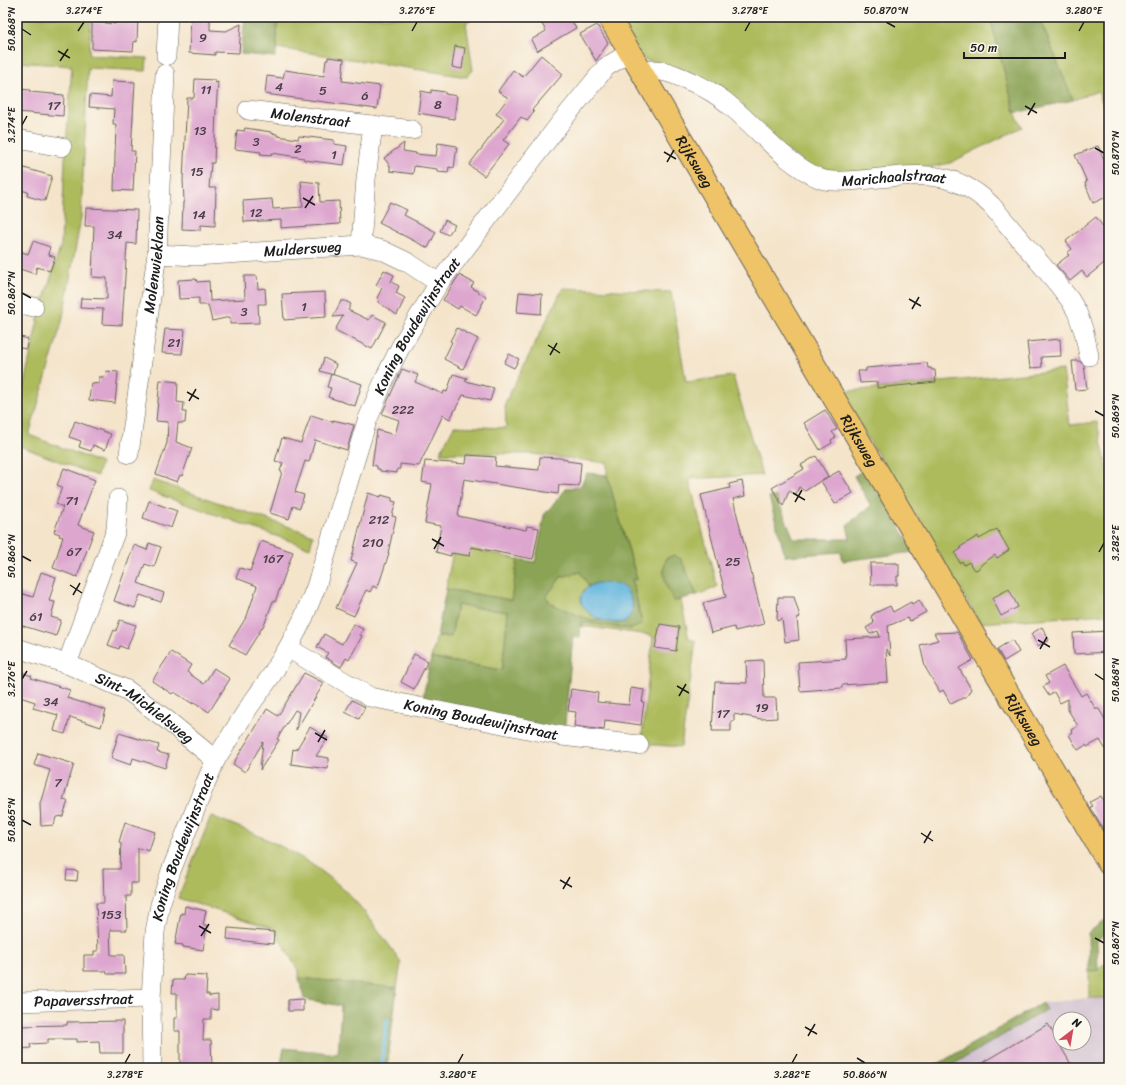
<svg xmlns="http://www.w3.org/2000/svg" width="1126" height="1085" font-family="Sriracha,sans-serif">
<rect width="100%" height="100%" fill="#fbf7ec"/>
<filter id="ink" filterUnits="userSpaceOnUse"><feTurbulence type="fractalNoise" baseFrequency=".025" numOctaves="2"/><feDisplacementMap in="SourceGraphic" scale="8" xChannelSelector="R" yChannelSelector="G"/><feConvolveMatrix kernelMatrix="1 2 1 2 8 2 1 2 1" color-interpolation-filters="sRGB"/></filter>
<filter id="wash" filterUnits="userSpaceOnUse"><feTurbulence type="fractalNoise" baseFrequency=".012" numOctaves="4" result="noise"/><feDisplacementMap in="SourceGraphic" scale="16" xChannelSelector="R" yChannelSelector="G"/><feGaussianBlur stdDeviation="0.9" result="paint"/><feColorMatrix in="noise" values="0 0 0 0 0 0 0 0 0 0 0 0 0 0 0 0 0 1.4 0 .05"/><feComposite in="paint" operator="in"/></filter>
<g filter="url(#wash)">
<rect width="100%" height="100%" fill="#f4e4ca"/>
<path fill="#cfbed0" fill-rule="evenodd" d="M1089 998H1109V1068H947L1046 1011 1042 1003ZM1060 1019H1084V1043H1060Z"/>
<path fill="#adbb5d" stroke="#646c3c" d="M17 17H91L89 55 147 58 146 71 88 68 81 218 62 322 29 435 101 463 97 476 17 445V416L39 315 61 245 65 160 72 66 17 62Z
M253 17H476L466 23 473 70 467 77 277 48V19Z
M617 17H990L1015 113 1022 127 950 163 913 171 820 173 659 64 643 59Z
M1039 17H1109V121L1098 91 1073 100Z
M563 288 671 292 686 382 733 376 762 475 689 479 717 587 697 595 681 559 667 558C660 573 669 587 674 601L681 600 689 639 696 641 681 747 641 744 653 637 650 635 581 626V622L631 629 642 623 632 578 637 579 607 475V463L533 454 440 453 454 426 506 428 505 403Z
M1063 370 1070 425 1097 422 1109 477V614L980 623 929 537 839 392Z
M153 480 313 535 310 548 149 491Z
M454 545 518 559 511 600 446 589Z
M580 572 589 586 583 591 589 612 601 620C585 620 556 611 546 597L561 577Z
M457 605 508 612 502 670 431 658 437 636 451 637Z
M211 816C257 834 304 853 342 888 365 909 383 937 401 962L397 988 299 978V972L274 929 178 898Z
M1106 964H1109V998H1089V972L1098 970 1102 965Z"/>
<path fill="#8aa354" stroke="#536038" fill-rule="evenodd" d="M245 17 277 19V48L275 57 241 54Z
M990 17H1039L1073 100 1015 113Z
M867 468 914 552 843 561 841 552 785 556 769 497 776 496 794 539H850L847 525 871 506 854 476Z
M587 473 607 475 637 580 632 579 642 623 639 626 631 629 581 622 580 637 573 636 564 735 422 702 431 658 502 670 508 612 457 605 451 637 437 636 446 589 511 600 518 559 535 562 541 533 544 515 567 488 580 487ZM580 572 589 586 597 583 625 622 616 623 601 620H590L551 604 546 597 561 577Z
M674 555 681 559 697 595 674 601C666 588 660 572 667 558Z
M1109 917V929L1097 941 1098 970 1089 972 1088 933Z
M299 978 397 988 387 1068H280L284 1048 338 1054 341 1006 304 999Z
M1042 1003 1046 1010 947 1068H931Z"/>
<path fill="#62b6de" stroke="#3f697d" d="M597 583C605 584 617 582 623 587 630 593 635 606 631 614 630 617 627 619 625 622 620 623 615 623 609 622 587 618 565 595 597 583Z"/>
<g fill="none" stroke-linecap="round" stroke-linejoin="round">
<path stroke="#62b6de" stroke-width="4" d="M381 1068 387 1020"/>
</g>
<g id="blocks">
<path fill="#dda6cf" d="M116 17H138L137 42 134 41 133 51 92 49V22L115 24Z
M191 17H210V30L226 31 241 24 239 53 215 52V55L189 53Z
M538 17H569L576 28 537 51 531 40 546 31Z
M597 25 608 43 596 61 580 34Z
M455 46 465 48 462 69 452 67Z
M541 55 563 74 532 110 534 112 527 121 521 117 503 140 509 144 484 176 469 165 504 119 496 114 508 98 498 91 513 70 523 77Z
M328 57 344 59 342 81 380 86 377 109 265 94 267 76 283 78 285 70 324 76 326 60H328Z
M195 79 215 80V83L218 82 216 110 214 163H211L209 188H216L215 226 201 225V230L182 229 183 202H184L183 180 187 98H194Z
M112 81 135 82 131 151H135L133 191 114 190 116 124H113L114 109 89 107 90 95 111 97Z
M17 89 30 90V92L64 95 63 116 17 112Z
M431 90 445 92V94L457 96 454 119 418 113 421 91 431 93Z
M245 128 271 132V133L277 134V136L298 139 299 136 334 140V144L347 146 344 165 304 160V158L272 153V155L260 154 261 152 235 149 237 130 244 131Z
M404 143 403 151 416 153 415 154 436 156 438 143 457 146 454 168 449 167 448 173 437 172V169L414 166 413 174 390 171V166L384 158Z
M1098 146 1109 171V196L1093 203 1085 183 1087 182 1075 155Z
M17 166 52 176 45 201 27 196 28 192 17 189Z
M301 181 319 183 320 202 339 201 340 224 281 228V220L244 222 243 201 272 199 273 209 303 207Z
M390 202 407 210 404 215 436 232 428 248 379 223Z
M86 208 137 210 136 244 127 243 122 325 102 324 103 309 80 308 81 298 107 299V278L92 277 94 226H85Z
M1096 217 1104 228 1103 229 1109 253V259L1087 277 1082 271 1070 281 1056 265 1069 255 1067 253 1072 249 1066 241Z
M445 220 455 225 448 235 440 231Z
M33 241 50 247 48 254H49V255L55 257 50 271 37 267 35 274 17 268V250L28 254Z
M384 270 394 275 391 282 399 286 396 293 405 298 397 315 378 302 379 299 377 298 382 288 376 285Z
M459 275 474 283 471 287 486 297 476 315 460 306 458 309 443 300Z
M244 276H257L258 289 265 288 266 304H258L259 323 230 324V317L212 321 208 305H199V298L179 299 178 280 196 279 197 282 209 281 210 301 245 299Z
M325 292 326 317 284 320 282 294Z
M519 292 542 294 541 314 517 312Z
M341 301H345L351 304 348 310 369 320 372 315 386 322 372 349 335 330 343 316 333 317Z
M457 328 478 339 463 369 444 359 452 342 450 341Z
M165 329 185 330 182 354 162 353Z
M17 336 28 339 26 349 17 347Z
M1060 339 1061 356 1041 357 1042 367 1030 368 1027 342Z
M509 354 519 359 514 368 504 363Z
M324 358 336 364 333 375 320 371Z
M1072 361H1079L1084 365 1087 389 1075 390Z
M927 363 928 368H931L932 370H935L936 382 877 388V382L860 383 858 371H866V368Z
M402 369 418 375 415 382 443 394 444 391 447 392 453 374 467 378 465 381 494 388 490 401 463 395 450 419 443 415 419 466 400 464V469H397V473L380 471V469H377V466L372 465 377 430 395 435 399 420 382 414Z
M106 371 118 372 115 403 89 400 91 383 99 384V377H105Z
M331 374 362 384 355 406 328 397 331 388 327 387Z
M160 380 178 382 177 402 184 403 183 412H186L185 423H178L176 442 192 448 182 476 180 475 177 482 156 474 167 443 168 422 156 421Z
M825 410 837 429 832 432 836 437 831 440 832 443 820 450 804 423Z
M311 415 333 422V420L354 425 347 450 315 440 309 462 305 461 295 492 304 495 300 508 293 506 289 519 270 513 282 472 280 471 283 463 275 461 282 438 301 443Z
M75 421 111 434 105 450 93 445 91 451 79 447 81 441 69 437Z
M467 455 496 457 495 466 539 470 540 457 560 458 567 460V461L581 463 579 486 559 485 558 494 464 479 458 516 526 530 527 526 539 528 533 559 471 547 470 556 451 553V556L436 552 441 526 425 523 432 484 422 482 425 461 466 464Z
M816 456 828 476 805 491 799 487 796 494 789 491 783 506 772 488 804 469 801 465Z
M64 468 95 480 78 525 94 531 77 577 53 568 63 537 59 536 60 534 54 532 63 507 56 504 62 487 57 485Z
M839 471 853 493 835 504 821 481Z
M742 481 745 496 733 499 764 624 735 631 734 627 711 633 703 603 726 597 701 495 730 488 729 484Z
M368 493 381 497V495L392 498V501L396 502 392 516 396 517 388 553H389L380 581 377 588 373 586 370 592 366 590 354 616 336 608 357 563 351 561Z
M149 501 177 511 171 528 143 518Z
M997 529 1009 550 997 558 995 555 982 564 977 570 973 569 969 562 964 565 962 561 960 563 955 553 961 549 960 547 978 536 979 539Z
M261 541 293 552 275 602 273 601 265 623 245 655 229 645 247 616 257 586 236 578 240 568 250 571Z
M149 543 161 547 154 567 145 564 138 583 164 593 161 602 140 595 135 608 114 601 134 545 147 550Z
M870 563H897V564H899V576H897V585H871Z
M41 572 56 577 49 601 55 602 51 617 61 620 56 636 17 624V592L33 597Z
M1009 589 1018 607 1001 616 992 598Z
M778 597H794L800 617 797 618 799 640 785 642 782 619 777 621Z
M919 600 926 612 910 621 907 618 888 626 890 656 886 649 888 682 842 685V688L800 691 798 662 846 659 845 639 880 637 878 631 870 634 866 628 874 623 871 616 873 615V614L890 606 893 612 911 602 912 604Z
M120 620 136 625 127 649 120 646 119 649 108 645 114 630 116 631Z
M353 624 363 629 360 635 362 636 349 660 346 658 341 667 325 657 328 653 317 647 324 634 342 644Z
M660 624 679 627 676 651 655 648Z
M1042 627 1049 640 1038 646 1031 634Z
M1109 631V652L1074 654 1073 633Z
M957 632 973 660 959 668 971 689 967 696 951 704 943 690 940 692 925 667 920 645 938 640 934 633Z
M1012 640 1019 652 1004 661 997 649Z
M171 652 191 665 187 672 204 684 214 668 230 679 209 712 194 702 193 704 174 692 172 694 152 681Z
M414 654 428 661 414 689 401 682Z
M763 660 764 698H776L777 718 761 719 734 714V721H731V731H712L715 682 747 683 746 661Z
M1063 666 1081 696 1086 693 1096 709H1099L1109 726V755L1100 740 1087 747 1086 745 1078 750 1069 735 1073 732 1071 730 1078 726 1068 710V699L1060 703 1054 692 1049 696 1043 687 1049 683 1045 676Z
M17 671 32 676 31 678 70 690 67 698 106 710 101 727 70 717 65 734 54 731 58 715 33 708 35 702 17 696Z
M304 673 324 683 296 730 299 712 295 710 277 739 279 740 260 770 263 742 245 772 233 764 267 709 278 716Z
M631 688 644 690 642 702H644L641 725 605 720 604 730 574 726 576 712 568 711 571 689 598 693 597 702 629 705Z
M352 700 365 707 359 719 345 712Z
M310 727 328 738 316 756 329 758 328 769 291 764 293 749 296 750Z
M119 733 159 745 157 752 169 755 165 768 133 758 131 765 111 758Z
M38 753 74 764 63 800 68 801 63 816 56 817 54 825 41 826 40 804 50 770 34 765Z
M1101 796 1103 800 1109 796V839L1090 807 1093 806 1090 802Z
M125 822 155 832 149 851 138 848V883H131V896H126L127 930H110L111 955H124L125 974H107L106 971H84V955H94V951H98L96 903H104L103 869H120L121 843 119 842Z
M67 870 78 871 77 881 66 880Z
M185 906 206 911 203 925H207L203 950 183 947V945L175 944 181 913 184 914Z
M228 928 274 932 273 944 227 939Z
M185 975 207 976 206 994H209V996L218 995V1010L211 1009V1019H204L203 1040H211L212 1068H180V1031H174V1018H177V993H172L173 980H184Z
M303 999V1011H288V1000Z
M123 1021V1053H100L99 1041 77 1042V1039H48V1043L30 1044 31 1048 20 1049V1047H17V1027H19V1026L67 1025V1022Z
M1048 1024 1073 1068H973Z"/>
</g>
</g>
<g filter="url(#ink)">
<use href="#blocks" fill-opacity="0" stroke="#686259" stroke-width="1"/>
<g fill="none" stroke-linecap="round" stroke-linejoin="round">
<defs>
<g id="minor">
<path d="M166 56 168 17"/>
<path id="s1" d="M641 71C646 71 651 70 656 70 666 71 676 75 685 79 703 86 720 96 734 109 762 133 786 164 821 179 830 182 850 181 860 180 911 175 951 166 991 205L1057 283 1070 300 1077 312 1084 332 1089 356"/>
<path id="s2" d="M248 110 412 130"/>
<path d="M17 139 62 147"/>
<path d="M361 245 366 179 373 125"/>
<path id="s3" d="M157 254 195 256 361 245 382 250 407 262 439 283"/>
<path d="M17 303 34 307"/>
<path id="s4" d="M129 454 157 254 165 74"/>
<path id="s5" d="M17 648 67 664 127 690 167 720 207 753 216 759"/>
<path id="s6" d="M288 648 370 697 562 736 639 745"/>
<path d="M67 664 116 530 118 499"/>
<path id="s7" d="M17 1002 151 998"/>
<path id="s8" d="M152 1068 151 998 155 932 160 905 171 871 206 782 216 759 249 707 271 676 288 648 303 619 316 587 367 421 385 378 401 346 439 283 561 122 606 67 629 53"/>
</g>
<g id="major">
<path id="s9" d="M609 17 1109 864"/>
</g>
</defs>
<use href="#minor" stroke="#686259" stroke-width="20"/>
<use href="#major" stroke="#686259" stroke-width="24"/>
<use href="#minor" stroke="#fff" stroke-width="19"/>
<use href="#major" stroke="#efc469" stroke-width="22"/>
</g>
</g>
<path fill="none" stroke="#1c1c1c" stroke-width="1.5" d="M886 22 895 27M22 29 31 35M78 31 84 22M412 31 417 22M745 31 750 22M1079 31 1084 22M58 51 70 58M60 61 68 49M1025 106 1037 113M1028 115 1035 103M22 125 27 116M1095 148 1104 153M664 152 676 159M667 162 674 150M303 198 315 205M305 208 313 196M22 293 31 298M909 299 921 306M912 309 919 297M548 345 560 353M550 355 557 343M187 392 199 399M189 401 196 389M1095 411 1104 416M793 493 805 500M795 502 802 490M432 539 444 546M434 549 441 537M1099 552 1104 543M22 556 31 561M70 585 82 593M73 595 80 583M1038 640 1050 647M1040 649 1047 637M1095 674 1104 680M22 679 27 671M677 686 689 693M679 696 686 684M315 733 327 740M318 742 325 730M22 820 31 825M921 833 933 841M924 843 931 831M560 880 572 887M563 889 570 877M199 926 211 933M201 936 209 924M1095 938 1104 943M805 1027 817 1034M808 1036 815 1024M857 1058 865 1063M125 1063 130 1054M458 1063 463 1054M792 1063 797 1054"/>
<g text-anchor="middle" stroke-width="3.5" stroke-linejoin="round" paint-order="stroke">
<g font-size="13" fill="#4c3e49">
<text x="203" y="42">9</text>
<text x="279" y="91">4</text>
<text x="206" y="94">11</text>
<text x="323" y="95">5</text>
<text x="365" y="100">6</text>
<text x="438" y="109">8</text>
<text x="54" y="110">17</text>
<text x="200" y="135">13</text>
<text x="256" y="146">3</text>
<text x="298" y="153">2</text>
<text x="334" y="159">1</text>
<text x="197" y="176">15</text>
<text x="256" y="217">12</text>
<text x="199" y="219">14</text>
<text x="115" y="239">34</text>
<text x="304" y="311">1</text>
<text x="244" y="316">3</text>
<text x="174" y="347">21</text>
<text x="403" y="414">222</text>
<text x="72" y="505">71</text>
<text x="379" y="524">212</text>
<text x="373" y="547">210</text>
<text x="74" y="556">67</text>
<text x="273" y="563">167</text>
<text x="733" y="566">25</text>
<text x="36" y="621">61</text>
<text x="51" y="706">34</text>
<text x="762" y="712">19</text>
<text x="723" y="718">17</text>
<text x="58" y="787">7</text>
<text x="111" y="919">153</text>
</g>
<g font-size="15" fill="#1c1c1c" stroke="#fbf7ec">
<text dy="5" stroke="none"><textPath href="#s2" startOffset="63">Molenstraat</textPath></text>
<text dy="5" stroke="none"><textPath href="#s9" startOffset="168">Rijksweg</textPath></text>
<text dy="5" stroke="none"><textPath href="#s1" startOffset="289">Marichaalstraat</textPath></text>
<text dy="5" stroke="none"><textPath href="#s3" startOffset="146">Muldersweg</textPath></text>
<text dy="5" stroke="none"><textPath href="#s4" startOffset="191">Molenwieklaan</textPath></text>
<text dy="5" stroke="none"><textPath href="#s8" startOffset="801">Koning Boudewijnstraat</textPath></text>
<text dy="5" stroke="none"><textPath href="#s9" startOffset="492">Rijksweg</textPath></text>
<text dy="5" stroke="none"><textPath href="#s5" startOffset="142">Sint-Michielsweg</textPath></text>
<text dy="5" stroke="none"><textPath href="#s6" startOffset="209">Koning Boudewijnstraat</textPath></text>
<text dy="5" stroke="none"><textPath href="#s9" startOffset="816">Rijksweg</textPath></text>
<text dy="5" stroke="none"><textPath href="#s8" startOffset="226">Koning Boudewijnstraat</textPath></text>
<text dy="5" stroke="none"><textPath href="#s7" startOffset="67">Papaversstraat</textPath></text>
</g>
</g>
<rect width="1126" height="1085" fill="none" stroke="#fbf7ec" stroke-width="44"/>
<g transform="translate(1072 1031) rotate(31)"><circle r="19" fill="#fbf7ec" stroke="#a29f99"/>
<path d="M0-3L7 15L0 10L-7 15Z" fill="#d1495b"/>
<text y="-6" font-size="11" font-weight="bold" text-anchor="middle" fill="#1c1c1c">N</text>
</g>
<path d="M964 52v6h101v-6" fill="none" stroke="#1c1c1c" stroke-width="2"/>
<text x="970" y="52" font-size="12" fill="#1c1c1c" stroke="#fbf7ec" stroke-width="3" paint-order="stroke">50 m</text>
<rect x="22" y="22" width="1082" height="1041" fill="none" stroke="#1c1c1c" stroke-width="1.5"/>
<g font-size="10" text-anchor="middle" fill="#1c1c1c">
<text x="84" y="14">3.274°E</text>
<text x="417" y="14">3.276°E</text>
<text x="750" y="14">3.278°E</text>
<text x="886" y="14">50.870°N</text>
<text x="1084" y="14">3.280°E</text>
<text transform="translate(11 29) rotate(-90)" y="4">50.868°N</text>
<text transform="translate(11 125) rotate(-90)" y="4">3.274°E</text>
<text transform="translate(1115 153) rotate(-90)" y="4">50.870°N</text>
<text transform="translate(11 293) rotate(-90)" y="4">50.867°N</text>
<text transform="translate(1115 416) rotate(-90)" y="4">50.869°N</text>
<text transform="translate(1115 543) rotate(-90)" y="4">3.282°E</text>
<text transform="translate(11 556) rotate(-90)" y="4">50.866°N</text>
<text transform="translate(11 679) rotate(-90)" y="4">3.276°E</text>
<text transform="translate(1115 680) rotate(-90)" y="4">50.868°N</text>
<text transform="translate(11 820) rotate(-90)" y="4">50.865°N</text>
<text transform="translate(1115 943) rotate(-90)" y="4">50.867°N</text>
<text x="125" y="1078">3.278°E</text>
<text x="458" y="1078">3.280°E</text>
<text x="792" y="1078">3.282°E</text>
<text x="865" y="1078">50.866°N</text>
</g>
</svg>
